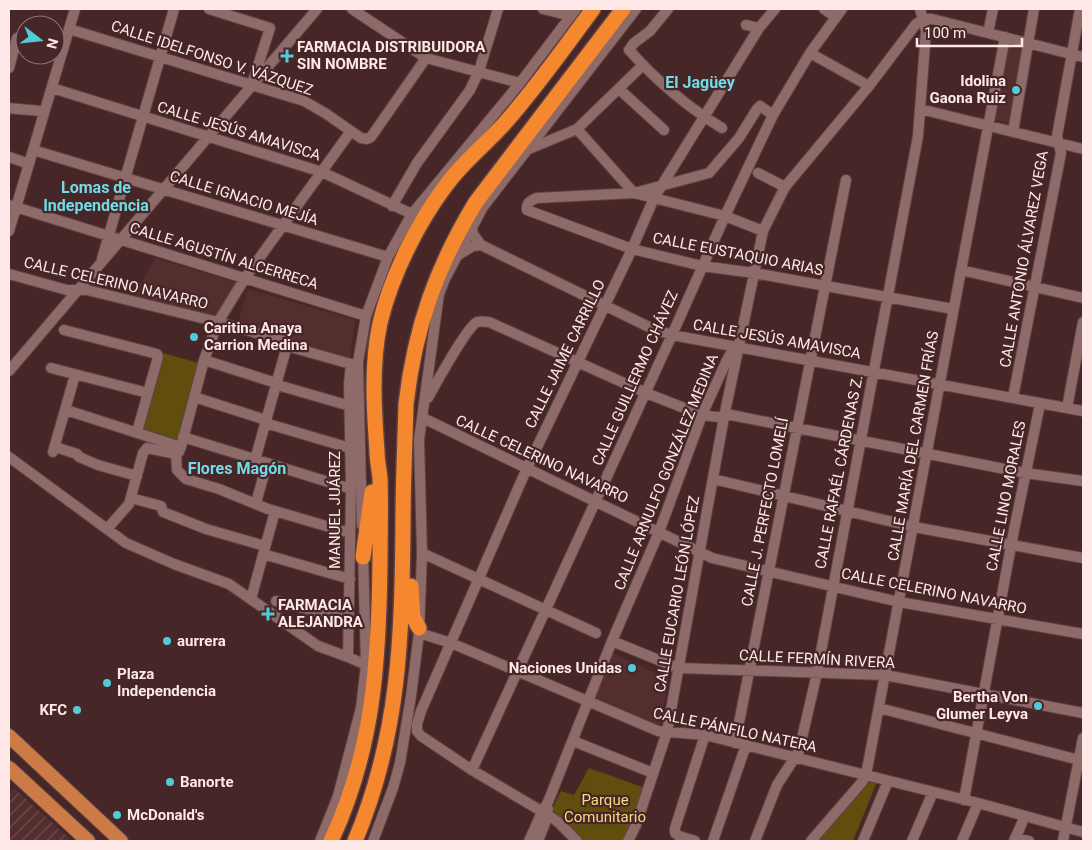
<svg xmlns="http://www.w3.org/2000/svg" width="1092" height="850" font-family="Roboto,sans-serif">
<defs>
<pattern id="industrial-furrows" width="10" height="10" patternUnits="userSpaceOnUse" patternTransform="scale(1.25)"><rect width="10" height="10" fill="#542e2f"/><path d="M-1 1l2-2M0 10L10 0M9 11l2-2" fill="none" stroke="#6e4c4d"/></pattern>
</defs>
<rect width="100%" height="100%" fill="#462627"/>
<path fill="#542e2f" d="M1008 43 1025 47 1011 124 994 119Z
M155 258 238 283 216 317 134 296Z
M248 289 355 320 350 361 237 326Z
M611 652 669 679 659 728 591 699Z"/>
<path fill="url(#industrial-furrows)" d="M14 788 72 841H9V794Z"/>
<path fill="#614d0d" d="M156 351 199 363 176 446 133 434Z
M589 768 651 790 629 841H584L552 809 561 791 574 795Z
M869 779 877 782 853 841H818Z"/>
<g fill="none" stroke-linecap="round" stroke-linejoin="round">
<defs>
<path id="minor" d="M209 9 270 28 253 81
M352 9 426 58 520 83
M543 9 571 16V11
M668 9 650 31 634 43 629 50C655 79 689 108 722 128
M824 9 836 17
M746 25 759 28
M69 29 304 101 325 113 361 138 367 139 371 137 426 58
M988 33 993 9
M810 53 869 86
M9 68 17 38
M52 88 322 172 412 214
M619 89 664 130
M9 108C21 110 33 109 44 112
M920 109 1083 149
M773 115 760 106 757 109 739 138 709 173 634 193 537 198C531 200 526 203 527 210L632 249 702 266 754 273 953 309
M577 129 634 193 725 216 763 231
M1013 132 1034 9
M529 149 577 129 643 65
M33 150 388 257
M9 157 29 164
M758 173 785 187
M9 205 366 316
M392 206 417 163 470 90 479 71 498 9
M472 227 473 234 481 245 653 329 672 335 1083 411
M9 231 75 9
M458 255 473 246 481 245
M102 259 174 9
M961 270 1083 298
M9 274 67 290H87L218 322 288 342 294 348 358 366
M64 330 157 354 158 357 137 432
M204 360 276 383 281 386 350 406
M51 368 148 393
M9 371 317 9
M194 397 266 420
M1013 397 1061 153 1057 136 1080 9
M428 398C435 385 467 327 477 322 481 321 485 322 489 322L646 393 702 415 718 417 731 415 1025 473 1083 481
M1067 408 1083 322
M66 410 181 447
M423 418 712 558 899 602 1083 634
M265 423 350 448
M183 437 351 489
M55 447 77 454 79 457 98 465 137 476
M53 452 75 375
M176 454 179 452 181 447 204 360 218 322 245 278 351 131
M176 454 177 470 186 479 219 489 268 509 350 533
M9 457 126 543 174 564 229 584 318 646 348 657 366 665
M255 460 288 342
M713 479 914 527 1083 558
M131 498 161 506 163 512 206 529 265 546
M256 503 267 463
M362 525 358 362 366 316 388 257 412 214 520 83 576 9
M107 529 129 504 143 453 147 448 176 454
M422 553 596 633
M263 554 350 579
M251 599 275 511
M276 601 349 620
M419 633 451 643 658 731 705 735 978 803 1083 832
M612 641 678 668 885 675 1083 713
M348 657 351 489 349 383 351 364
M879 708 1083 761
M573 741 653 773
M735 743 846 180
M472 770 672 335 725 216 773 115 810 53 842 9
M964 800 1014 530 1040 404
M1015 838 1029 841
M320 841 338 796 361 708 366 665 363 552
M373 841 393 788 400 763 411 696 419 633 422 553 419 440 439 294 445 279 483 207 636 9
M529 841 542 812 548 802 612 641 659 532 702 415 726 362 731 353 737 347
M538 841 545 823 548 809
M577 841 558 822 548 815 472 770 421 736 417 731V724L421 711 527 468 632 249 654 198 759 28 775 9
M628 841 636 825 667 732 724 417 763 231 785 187 869 86 916 24 923 19H932L1083 57
M695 841 679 836 675 833V828L705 735
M713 841 746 745
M755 841 777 785 799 751 817 673 918 136 926 31 920 9
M811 841 862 782 866 775 1005 37
M863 841 888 781
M912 841 933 792
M962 841 978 803
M1014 841 1022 823
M1063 841 1083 738"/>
<path id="major" d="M9 736 121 841
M9 768 88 841"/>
<path id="highway" d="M363 557 372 492
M411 586 413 617 419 628
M331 841C374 749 379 660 380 560 380 533 381 505 380 478 379 469 377 460 377 451 374 410 371 364 380 323 391 276 418 222 447 184 463 162 486 144 504 124 536 88 564 48 593 9
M355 841C400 734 402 636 403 521 403 482 405 443 406 404 415 327 436 268 476 202L623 9"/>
</defs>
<use href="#minor" stroke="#5e4243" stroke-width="12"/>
<use href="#major" stroke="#5e4243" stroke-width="16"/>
<use href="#highway" stroke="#5e4243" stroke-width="18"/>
<use href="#minor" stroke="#8e6a69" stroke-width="10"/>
<use href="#major" stroke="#cc7b46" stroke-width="14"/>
<use href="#highway" stroke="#f5872f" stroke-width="15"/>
</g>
<g fill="#52cbd9" stroke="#462627" stroke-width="2">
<path d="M284.5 48.5h5v5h5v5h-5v5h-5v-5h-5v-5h5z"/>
<circle cx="1016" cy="90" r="5"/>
<circle cx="194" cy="337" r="5"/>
<path d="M265.5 606.5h5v5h5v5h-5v5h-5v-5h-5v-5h5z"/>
<circle cx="167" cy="641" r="5"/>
<circle cx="632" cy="668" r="5"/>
<circle cx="107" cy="683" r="5"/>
<circle cx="1038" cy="706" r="5"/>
<circle cx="77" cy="710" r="5"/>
<circle cx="170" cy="782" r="5"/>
<circle cx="117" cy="815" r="5"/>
</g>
<g text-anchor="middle" stroke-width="4.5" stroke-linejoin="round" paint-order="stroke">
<g font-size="15" font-weight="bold" fill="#fee8e8" stroke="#462627" text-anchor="start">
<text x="297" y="52">FARMACIA DISTRIBUIDORA<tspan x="297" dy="17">SIN NOMBRE</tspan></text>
<text x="1006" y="86" text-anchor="end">Idolina<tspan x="1006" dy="17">Gaona Ruiz</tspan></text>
<text x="204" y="333">Caritina Anaya<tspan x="204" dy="17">Carrion Medina</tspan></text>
<text x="278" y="610">FARMACIA<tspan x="278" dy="17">ALEJANDRA</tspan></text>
<text x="177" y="646">aurrera</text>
<text x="622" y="673" text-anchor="end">Naciones Unidas</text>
<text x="117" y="679">Plaza<tspan x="117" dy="17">Independencia</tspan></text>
<text x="1028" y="702" text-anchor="end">Bertha Von<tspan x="1028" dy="17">Glumer Leyva</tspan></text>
<text x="67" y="715" text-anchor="end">KFC</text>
<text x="180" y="787">Banorte</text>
<text x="127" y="820">McDonald's</text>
</g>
<g font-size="15" fill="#fee8e8" stroke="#462627">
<text transform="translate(212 58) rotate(18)" y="5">CALLE IDELFONSO V. VÁZQUEZ</text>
<text transform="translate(239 131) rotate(17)" y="5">CALLE JESÚS AMAVISCA</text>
<text transform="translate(244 198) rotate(17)" y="5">CALLE IGNACIO MEJÍA</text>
<text transform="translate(738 254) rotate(11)" y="5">CALLE EUSTAQUIO ARIAS</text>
<text transform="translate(224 256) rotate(17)" y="5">CALLE AGUSTÍN ALCERRECA</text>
<text transform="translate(1024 259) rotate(-80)" y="5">CALLE ANTONIO ÁLVAREZ VEGA</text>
<text transform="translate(116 283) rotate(13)" y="5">CALLE CELERINO NAVARRO</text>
<text transform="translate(777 339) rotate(10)" y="5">CALLE JESÚS AMAVISCA</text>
<text transform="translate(565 354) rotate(-64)" y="5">CALLE JAIME CARRILLO</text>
<text transform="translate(635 378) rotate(-66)" y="5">CALLE GUILLERMO CHÁVEZ</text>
<text transform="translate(913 446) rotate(-80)" y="5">CALLE MARÍA DEL CARMEN FRÍAS</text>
<text transform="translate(542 459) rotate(25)" y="5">CALLE CELERINO NAVARRO</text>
<text transform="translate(666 472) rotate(-68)" y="5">CALLE ARNULFO GONZÁLEZ MEDINA</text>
<text transform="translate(839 472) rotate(-79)" y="5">CALLE RAFAÉL CÁRDENAS Z.</text>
<text transform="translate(1006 496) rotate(-79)" y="5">CALLE LINO MORALES</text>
<text transform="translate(335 510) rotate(-90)" y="5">MANUEL JUÁREZ</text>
<text transform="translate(765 512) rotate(-79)" y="5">CALLE J. PERFECTO LOMELÍ</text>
<text transform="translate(934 591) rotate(11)" y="5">CALLE CELERINO NAVARRO</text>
<text transform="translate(677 594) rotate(-80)" y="5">CALLE EUCARIO LEÓN LÓPEZ</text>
<text transform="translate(817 659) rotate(3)" y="5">CALLE FERMÍN RIVERA</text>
<text transform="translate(735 730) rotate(12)" y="5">CALLE PÁNFILO NATERA</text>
</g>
<g font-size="15" fill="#fbd980" stroke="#462627">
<text x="605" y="805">Parque<tspan x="605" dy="17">Comunitario</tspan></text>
</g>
<g font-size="16" font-weight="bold" fill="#71dce8" stroke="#462627">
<text x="700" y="88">El Jagüey</text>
<text x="96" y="193">Lomas de<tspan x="96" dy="18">Independencia</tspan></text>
<text x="237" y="474">Flores Magón</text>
</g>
</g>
<rect width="1092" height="850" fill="none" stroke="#fee8e8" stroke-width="20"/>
<g transform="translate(40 40) rotate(106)"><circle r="24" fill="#462627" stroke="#907474"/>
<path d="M0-4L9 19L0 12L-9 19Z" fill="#52cbd9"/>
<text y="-8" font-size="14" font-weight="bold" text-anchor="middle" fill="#fee8e8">N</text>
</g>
<path d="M917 38v8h105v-8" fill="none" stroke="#fee8e8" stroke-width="2.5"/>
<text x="924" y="38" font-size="15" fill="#fee8e8" stroke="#462627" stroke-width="4" paint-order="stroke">100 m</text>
</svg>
